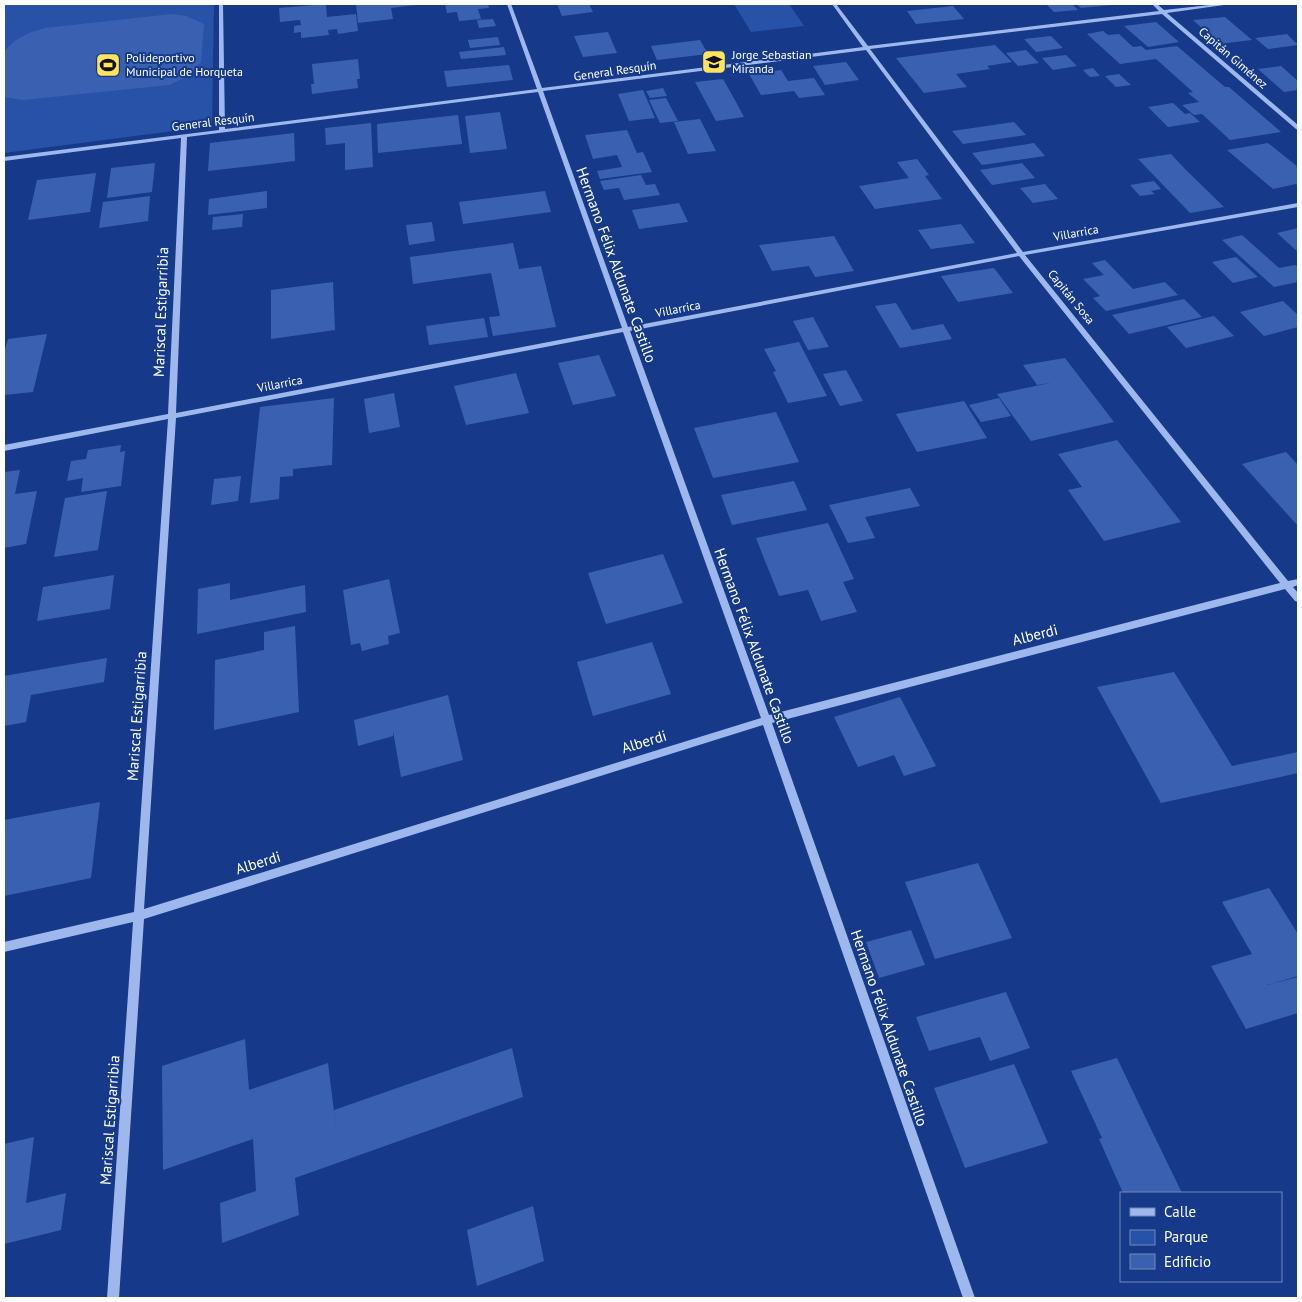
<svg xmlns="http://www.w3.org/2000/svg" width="1302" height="1302" font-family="'PT Sans',sans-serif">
<rect width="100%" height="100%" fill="#163a89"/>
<path fill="#2852a8" d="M12 4H214L212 126 4 153V5Z
M734 4H789L804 26 751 32Z"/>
<path fill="#3a61b1" d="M326 4 327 17 356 14 358 31 338 34 337 29 328 30 329 35 301 38V32L294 33V26L301 25 300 20 280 22 279 8Z
M356 4H416V5L391 8 393 19 358 23Z
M445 4H488L489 8 478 9 481 19 459 21 457 12 447 13Z
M557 4H589L593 12 562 16Z
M1046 4H1072L1078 10 1054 12Z
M1076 4H1112V5L1081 8Z
M953 6 964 19 916 24 907 11Z
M172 14 186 16 204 24 201 62 184 78 169 85 23 100 4 97V51L16 40 29 33 45 28Z
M1225 17 1252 40 1219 44 1193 20Z
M493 19 496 26 479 28 477 20Z
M1156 22 1179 42 1148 47 1124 26Z
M1103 31 1108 35 1119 34 1133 47 1141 46 1146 50 1177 46 1225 87H1229L1281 132 1230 140 1202 114 1194 115 1182 105 1199 102 1188 93 1193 92 1156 59 1120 64 1087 34Z
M608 32 617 53 583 57 574 36Z
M1287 34 1298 45 1268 49 1255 38Z
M1051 36 1063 48 1036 52 1024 39Z
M498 37 500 45 470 48 468 40Z
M700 40 708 54 657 60 651 46Z
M995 45 1012 62 987 66 990 69 956 74 967 87 924 93 896 58Z
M504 47 506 55 461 59 459 52Z
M1026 50 1039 63 1018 66 1006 53Z
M1066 55 1077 66 1053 70 1042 58Z
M358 59 360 79H357L358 88 312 94 311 84H314L312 64Z
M846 62 859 80 825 85 813 66Z
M509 65 513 80 447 87 444 71Z
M1281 66 1298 81V90L1284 92 1258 69Z
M1093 68 1100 76 1090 77 1083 70Z
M781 70 788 81 814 78 825 95 799 98 794 91 761 95 749 74Z
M1119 74 1131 85 1116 87 1105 76Z
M723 79 736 102 744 117 716 121 695 82Z
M663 88 667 96 650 98 646 91Z
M643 90 655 118 629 121 618 94Z
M666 98 678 121 660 123 649 100Z
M1173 103 1185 114 1190 113 1200 122 1168 127 1148 107Z
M500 112 507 149 470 153 465 116Z
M458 115 462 144 378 153 377 124Z
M700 119 716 151 688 154 674 122Z
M1014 122 1026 135 963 144 952 131Z
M371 123 373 167 345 170V143L326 145 325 128Z
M627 130 637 153 643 152 652 172 600 179 597 171 622 167 617 155 593 159 585 135Z
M294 133 295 161 208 171 210 143Z
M1034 143 1045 156 982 165 972 153Z
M1268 143 1298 167V186L1296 184 1273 189 1227 150Z
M1171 154 1185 169 1224 207 1190 213 1138 159Z
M917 159 929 175 925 176 942 199 875 209 859 186 909 178 897 162Z
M155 163 152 192 107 198 111 168Z
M1022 163 1035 178 992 185 980 170Z
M96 173 90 212 28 220 37 180Z
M641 175 646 185 655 184 660 195 624 200 619 188 604 190 600 181Z
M1154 181 1161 189 1151 191 1155 194 1140 196 1130 185Z
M1045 184 1058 199 1033 203 1020 188Z
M267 191V208L208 215 209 199Z
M545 191 551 212 463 224 459 202Z
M150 196 148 221 99 228 103 202Z
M679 203 688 222 639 229 632 210Z
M243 214 242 227 212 230 213 217Z
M432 222 435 241 409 245 406 225Z
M961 224 975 243 931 249 918 230Z
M1298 228V252L1277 233Z
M1242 235 1279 268 1295 265 1298 267V282L1274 287 1222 240Z
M834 236 854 271 815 277 809 266 772 271 759 245Z
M513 243 519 269 541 266 556 327 493 336 489 317 500 316 491 273 413 284 410 257Z
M1236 257 1258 277 1233 283 1212 262Z
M1105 260 1133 289 1165 282 1178 295 1106 311 1093 298 1100 296 1083 279 1104 275 1092 263Z
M994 268 1013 293 958 302 941 276Z
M333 282 335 330 271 339V290Z
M1184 299 1202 317 1129 334 1112 315Z
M1283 301 1298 315V327L1264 336 1240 312Z
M896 303 912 330 943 324 952 339 900 348 875 306Z
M1214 316 1234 336 1186 348 1167 327Z
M813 317 829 347 808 350 793 321Z
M484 318 488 337 429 345 426 326Z
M47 334 33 392 4 395V353L8 339Z
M799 342 827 396 788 403 773 372 776 371 764 349Z
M599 355 616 396 573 405 558 363Z
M1065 358 1114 422 1031 441 997 394 1050 383 1037 385 1023 365Z
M846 370 863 401 840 406 823 374Z
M516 373 529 413 466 425 454 386Z
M394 393 400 427 369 433 364 399Z
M334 398 332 465 293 469V476L280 477 279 499 250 503 260 407Z
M999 398 1011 416 981 422 969 405Z
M964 401 987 438 917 452 896 414Z
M776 412 799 462 713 478 694 428Z
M1117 440 1142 472 1181 522 1104 541 1068 490 1082 487 1058 454Z
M121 445 120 452 125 451 121 486 81 492 83 478 67 481 71 461 86 459 88 450Z
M1286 452 1298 465V526L1242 464Z
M20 470 15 494 37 491 26 544 4 548V472Z
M241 476 238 501 211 505 214 479Z
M794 481 807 510 732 525 721 495Z
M910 488 920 506 865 517 875 538 848 543 829 505Z
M107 491 98 550 54 557 65 498Z
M828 523 854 579 843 582 857 612 821 621 808 590 779 596 756 538Z
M663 554 683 603 606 624 588 573Z
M114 575 110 609 37 621 43 587Z
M389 579 400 633 388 636 389 644 362 651 360 643 351 645 343 590Z
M230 583V600L305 585 306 612 197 634 198 589Z
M295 626 299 712 214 730 215 660 264 650V632Z
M652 642 671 694 593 716 577 662Z
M107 658 104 682 31 695 26 722 4 726V676Z
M1174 672 1232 766 1298 752V773L1161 803 1097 687Z
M448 695 463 760 401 777 393 731V736L358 746 354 720Z
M900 697 936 766 904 776 894 755 858 767 834 717Z
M100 802 91 878 4 896V820Z
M978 863 1012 938 935 959 905 882Z
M1269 888 1298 934V976L1267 985 1298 977V1013L1246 1029 1211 966 1252 954 1222 902Z
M911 930 925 965 879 978 866 942Z
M1006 992 1030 1048 990 1061 980 1037 929 1051 916 1017Z
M245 1039 249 1090 328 1063 336 1128 334 1110 512 1048 523 1097 295 1178 299 1215 222 1243 220 1203 256 1191 253 1139 163 1170 162 1066Z
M1117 1058 1148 1123 1182 1193H1123L1099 1139 1102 1138 1071 1071Z
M1014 1064 1048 1143 965 1168 934 1088Z
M34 1137 26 1203 66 1193 61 1230 4 1244V1144Z
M533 1206 544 1261 477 1286 467 1230Z"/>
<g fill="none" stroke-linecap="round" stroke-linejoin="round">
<path fill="#9eb8ee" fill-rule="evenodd" d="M219 4H223L225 129 537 89 507 4H511L542 88 863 47 832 4H836L868 46 1159 11 1152 4H1157L1164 10 1219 4H1231L1167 13 1298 125V130L1296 129 1162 14 870 49 1023 252 1298 203V207L1025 255 1288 581 1298 579V585L1293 587 1298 593V602L1295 601 1285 589 772 723 975 1298H963L763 725 144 919 119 1298H107L133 922 4 952V942L134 912 168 419 4 451V445L168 414 181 138 4 161V157L219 130ZM866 50 1017 253 628 327 543 91ZM538 92 622 328 176 413 187 137ZM1019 256 1280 583 769 715 630 331ZM623 332 761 718 144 909 176 418Z"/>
</g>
<defs>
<symbol id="school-square" viewBox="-11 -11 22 22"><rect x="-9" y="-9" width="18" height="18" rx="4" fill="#ffe45b" stroke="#163a89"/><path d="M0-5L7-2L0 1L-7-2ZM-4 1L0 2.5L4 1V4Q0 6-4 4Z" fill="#111"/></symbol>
<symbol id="stadium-square" viewBox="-11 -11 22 22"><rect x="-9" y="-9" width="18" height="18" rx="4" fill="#ffe45b" stroke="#163a89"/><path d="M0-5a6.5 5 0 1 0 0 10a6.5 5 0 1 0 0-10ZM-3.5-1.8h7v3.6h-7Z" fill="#111"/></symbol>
</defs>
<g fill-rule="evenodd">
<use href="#school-square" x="700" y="48" width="28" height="28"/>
<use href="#stadium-square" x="94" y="51" width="28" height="28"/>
</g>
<g text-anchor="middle" stroke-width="4" stroke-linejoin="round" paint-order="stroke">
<g font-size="12" fill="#fff" stroke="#163a89" text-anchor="start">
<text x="732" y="59">Jorge Sebastian<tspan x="732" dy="14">Miranda</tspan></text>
<text x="126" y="62">Polideportivo<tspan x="126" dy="14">Municipal de Horqueta</tspan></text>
</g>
<g font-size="12" fill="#fff" stroke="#163a89">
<text transform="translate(1233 58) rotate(41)" y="4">Capitán Giménez</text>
<text transform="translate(615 71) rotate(-8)" y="4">General Resquín</text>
<text transform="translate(213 122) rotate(-7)" y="4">General Resquín</text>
<text transform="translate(1076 233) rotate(-10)" y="4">Villarrica</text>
<text transform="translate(1071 297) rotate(51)" y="4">Capitán Sosa</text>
<text transform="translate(678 309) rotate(-11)" y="4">Villarrica</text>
<text transform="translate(280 384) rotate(-11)" y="4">Villarrica</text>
</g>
<g font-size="15" fill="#fff" stroke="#163a89">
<text transform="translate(616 265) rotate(70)" y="5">Hermano Félix Aldunate Castillo</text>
<text transform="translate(161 312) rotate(-88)" y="5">Mariscal Estigarribia</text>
<text transform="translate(1035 635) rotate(-14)" y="5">Alberdi</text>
<text transform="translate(754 646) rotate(70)" y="5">Hermano Félix Aldunate Castillo</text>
<text transform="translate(137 716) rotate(-86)" y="5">Mariscal Estigarribia</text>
<text transform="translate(644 742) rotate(-17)" y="5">Alberdi</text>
<text transform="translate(258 863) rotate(-17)" y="5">Alberdi</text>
<text transform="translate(889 1028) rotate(71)" y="5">Hermano Félix Aldunate Castillo</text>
<text transform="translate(110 1120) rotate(-86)" y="5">Mariscal Estigarribia</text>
</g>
</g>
<rect width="1302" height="1302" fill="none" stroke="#ffffff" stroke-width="10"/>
<rect x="1120" y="1192" width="162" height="90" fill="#163a89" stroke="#7389b8"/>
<rect x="1130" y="1208" width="25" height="8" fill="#9eb8ee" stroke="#7389b8"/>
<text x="1164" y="1217" font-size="15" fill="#ffffff">Calle</text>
<rect x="1130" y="1230" width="25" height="15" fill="#2852a8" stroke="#7389b8"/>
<text x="1164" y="1242" font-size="15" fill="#ffffff">Parque</text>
<rect x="1130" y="1254" width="25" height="15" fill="#3a61b1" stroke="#7389b8"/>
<text x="1164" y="1267" font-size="15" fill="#ffffff">Edificio</text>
</svg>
